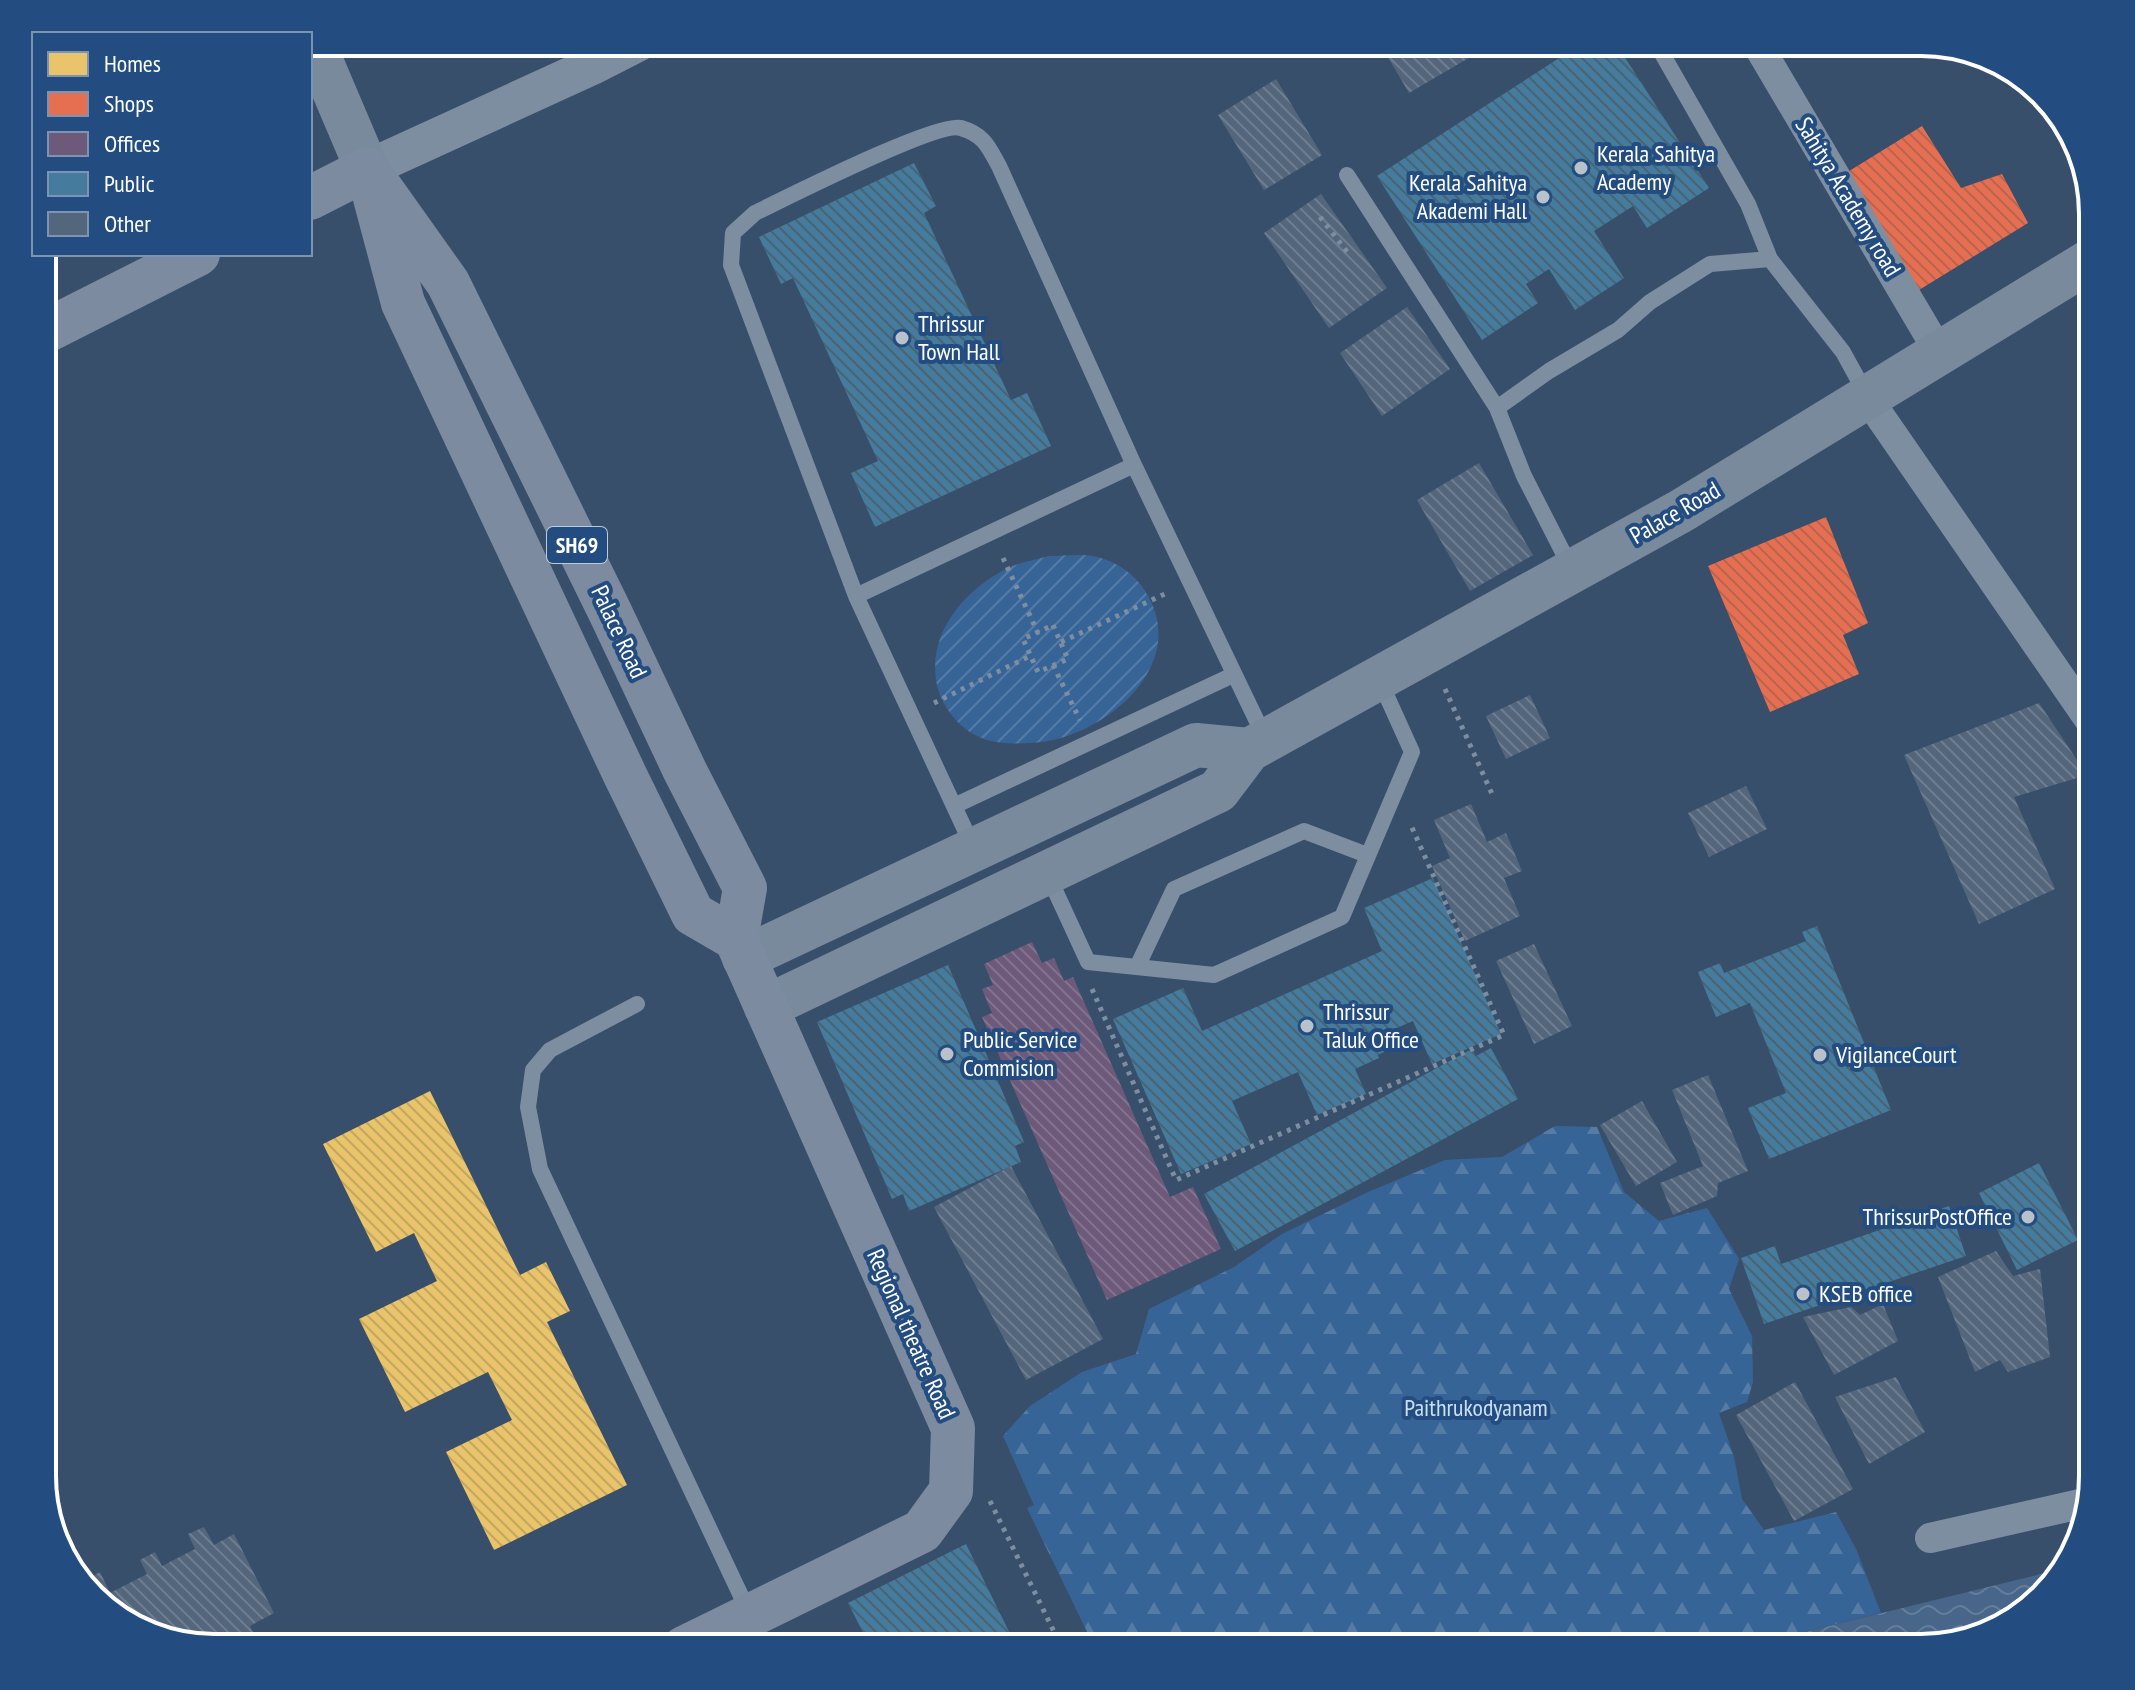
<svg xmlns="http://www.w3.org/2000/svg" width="2135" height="1690" font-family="'PT Sans Narrow',sans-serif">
<defs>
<pattern id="forest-firs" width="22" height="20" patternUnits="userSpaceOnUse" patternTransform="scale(2)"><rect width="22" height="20" fill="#376497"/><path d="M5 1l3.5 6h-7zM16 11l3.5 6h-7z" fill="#557ba7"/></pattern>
<pattern id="garden-furrows" width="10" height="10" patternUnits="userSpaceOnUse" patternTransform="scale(2)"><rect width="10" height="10" fill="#376497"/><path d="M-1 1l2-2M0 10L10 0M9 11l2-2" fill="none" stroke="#557ba7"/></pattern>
<pattern id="water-waves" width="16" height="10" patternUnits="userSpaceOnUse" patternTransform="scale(2)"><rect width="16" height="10" fill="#47668a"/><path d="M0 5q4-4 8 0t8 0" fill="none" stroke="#637d9c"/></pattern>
<pattern id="homes-back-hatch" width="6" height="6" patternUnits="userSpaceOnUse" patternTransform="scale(2)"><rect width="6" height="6" fill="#e9c46a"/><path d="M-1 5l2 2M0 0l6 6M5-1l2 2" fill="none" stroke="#c2a662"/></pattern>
<pattern id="shops-back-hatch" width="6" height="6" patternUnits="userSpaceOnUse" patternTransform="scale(2)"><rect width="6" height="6" fill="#e76f51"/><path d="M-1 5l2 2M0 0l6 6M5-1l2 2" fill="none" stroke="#b86450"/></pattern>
<pattern id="offices-back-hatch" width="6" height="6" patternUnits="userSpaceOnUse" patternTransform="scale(2)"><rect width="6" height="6" fill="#6d597a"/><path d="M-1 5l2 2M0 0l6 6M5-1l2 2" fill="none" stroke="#83728e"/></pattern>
<pattern id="public-back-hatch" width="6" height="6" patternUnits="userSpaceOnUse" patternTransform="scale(2)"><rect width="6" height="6" fill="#457b9d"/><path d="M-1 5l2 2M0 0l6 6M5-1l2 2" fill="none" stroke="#486474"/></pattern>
<pattern id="building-back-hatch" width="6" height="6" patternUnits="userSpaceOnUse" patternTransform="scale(2)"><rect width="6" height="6" fill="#54667c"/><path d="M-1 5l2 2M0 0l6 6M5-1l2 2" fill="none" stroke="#6e7d90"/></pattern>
</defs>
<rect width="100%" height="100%" fill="#384f6b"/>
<path fill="url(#forest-firs)" d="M1555 1126 1597 1127 1624 1192 1659 1221 1707 1208 1739 1259 1729 1289 1752 1336 1753 1382 1747 1402 1719 1413 1734 1457 1742 1499 1764 1530 1836 1512 1856 1549 1881 1613 1739 1648H1095L1027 1508 1034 1505 1003 1436 1030 1406 1082 1372 1136 1354 1149 1309 1234 1267 1282 1234 1368 1192 1445 1160 1502 1157Z"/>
<path fill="url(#garden-furrows)" d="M1049 556C1064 556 1082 553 1097 557 1118 562 1134 574 1145 591 1194 666 1099 742 1029 743 1011 744 992 744 975 735 958 726 943 707 938 689 924 637 963 590 1008 568 1020 562 1035 560 1049 556Z"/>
<path fill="url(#water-waves)" d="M2062 1569 2051 1589 1997 1630 1921 1648H1739Z"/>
<path fill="url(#homes-back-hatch)" d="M430 1091 520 1275 546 1262 570 1311 547 1322 627 1485 494 1550 446 1452 512 1420 488 1372 405 1412 359 1319 437 1281 414 1233 376 1252 323 1144Z"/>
<path fill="url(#shops-back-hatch)" d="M1922 126 1961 188 2002 174 2028 223 1919 290 1846 173Z
M1826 517 1868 623 1843 635 1859 674 1770 712 1708 566Z"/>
<path fill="url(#offices-back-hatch)" d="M1032 942 1042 963 1054 958 1064 981 1073 977 1170 1197 1193 1187 1221 1249 1107 1300 982 1017 992 1013 982 989 993 985 984 964Z"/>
<path fill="url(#public-back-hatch)" d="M1584 42H1615L1709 188 1647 228 1633 206 1594 231 1624 278 1575 310 1549 269 1526 284 1538 303 1482 340 1377 176Z
M914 163 936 206 924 213 1011 400 1027 393 1051 446 875 527 851 473 878 461 793 278 781 284 759 237Z
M1433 878 1501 1034 1432 1064 1413 1021 1383 1034 1390 1049 1378 1055 1379 1058 1355 1069 1366 1094 1317 1115 1298 1072 1232 1101 1251 1144 1181 1174 1113 1019 1183 988 1202 1031 1382 951 1364 908Z
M1817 926 1891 1110 1769 1159 1748 1108 1786 1093 1750 1003 1716 1017 1698 972 1720 963 1724 973 1806 941 1802 932Z
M948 965 1024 1142 1015 1146 1021 1162 909 1211 903 1194 892 1199 817 1022Z
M1491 1048 1518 1099 1235 1251 1204 1194 1472 1049 1476 1056Z
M2039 1163 2078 1240 2017 1270 1979 1193Z
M1949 1206 1966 1256 1764 1324 1741 1258 1775 1246 1781 1264Z
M966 1544 1017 1648H871L848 1603Z"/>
<path fill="url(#building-back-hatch)" d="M1379 42H1496L1409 93Z
M1276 79 1322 155 1264 190 1218 115Z
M1321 194 1387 288 1329 328 1264 233Z
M1407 307 1450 369 1382 416 1340 353Z
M1479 463 1533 555 1470 591 1417 500Z
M1530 695 1550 738 1506 759 1486 716Z
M2039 703 2087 775 2014 797 2055 889 1979 924 1904 755Z
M1746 786 1767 829 1709 857 1688 813Z
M1471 804 1487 842 1506 833 1522 871 1504 878 1520 916 1465 941 1432 866 1450 858 1434 820Z
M1534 944 1572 1026 1534 1044 1496 961Z
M1708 1075 1748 1171 1718 1183 1717 1196 1673 1215 1660 1183 1703 1166 1672 1090Z
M1642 1101 1677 1162 1636 1186 1600 1125Z
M1011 1166 1103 1339 1026 1380 934 1207Z
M1996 1251 2013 1276 2040 1269 2050 1357 2008 1372 2000 1360 1975 1372 1938 1277Z
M1883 1304 1898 1341 1834 1375 1803 1317 1851 1307 1860 1315Z
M1896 1377 1925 1432 1869 1464 1835 1397Z
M1795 1382 1853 1489 1794 1521 1736 1415Z
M204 1527 214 1545 234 1534 274 1613 250 1626 259 1644 252 1648H238L233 1640 213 1648 158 1639 101 1606 83 1581 100 1572 110 1593 147 1574 140 1560 155 1552 162 1566 195 1549 188 1534Z"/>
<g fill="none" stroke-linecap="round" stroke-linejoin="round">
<path stroke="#7e8ea1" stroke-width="5" stroke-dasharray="4 6" stroke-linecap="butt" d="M1320 217 1348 253
M1003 558 1038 633
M1053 625 1068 659 1038 672 1023 639Z
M1061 642 1167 593
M1053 665 1080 720
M1445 689 1492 794
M934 703 1030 656
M1092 989 1176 1180 1504 1035 1410 823
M990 1501 1062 1648"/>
<path stroke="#7e8ea1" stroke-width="16" d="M1660 50 1748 204 1770 259
M1347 175 1497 408 1549 371 1618 330 1650 302 1710 264 1770 259 1843 352 1866 394
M1497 408 1524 476 1572 570
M856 596 731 265 733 233 755 213C786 198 938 121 961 128 984 135 988 146 999 166L1134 465
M954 806 1233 675
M974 849 856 596 1134 465 1266 740
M1047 873 1088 962 1214 975 1342 917 1412 752 1379 679
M1138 965 1174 889 1304 831 1367 855
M637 1004 550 1050 533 1070 528 1107 540 1169 750 1615"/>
<path stroke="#7e8ea1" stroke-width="30" d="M1756 42 1939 352
M1866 396 2093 725
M1930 1538 2089 1502"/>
<path stroke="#7e8ea1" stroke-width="38" d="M367 169 592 66 639 42"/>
<path stroke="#798a9d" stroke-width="44" d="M313 42 367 169
M744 958 1196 745 1249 750
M766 1007 1218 791 1249 750 1681 511 2093 259"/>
<path stroke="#7c8b9f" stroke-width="44" d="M367 169 448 283 610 612 685 771 745 888 736 939
M310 198 367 169
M375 198 403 303 625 775 693 914 736 939
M42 333 198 254
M684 1648 922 1531 951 1491 953 1428 736 939"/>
</g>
<g fill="#b9c1cb" stroke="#234d80" stroke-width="3">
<circle cx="1581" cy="168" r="8"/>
<circle cx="1543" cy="197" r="8"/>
<circle cx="902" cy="338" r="8"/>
<circle cx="1307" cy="1026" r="8"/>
<circle cx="947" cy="1054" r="8"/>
<circle cx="1820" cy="1055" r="8"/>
<circle cx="2028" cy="1217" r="8"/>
<circle cx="1803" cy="1294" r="8"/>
</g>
<g text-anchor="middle" stroke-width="8" stroke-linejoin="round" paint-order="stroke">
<rect fill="#234d80" stroke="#bdcad9" stroke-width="2" x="547" y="527" width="60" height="36" rx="6"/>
<g font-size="22" font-weight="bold" fill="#fff">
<text x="577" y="553">SH69</text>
</g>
<g font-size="24" fill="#fff" stroke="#234d80" text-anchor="start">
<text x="1597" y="162">Kerala Sahitya<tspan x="1597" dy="28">Academy</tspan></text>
<text x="1527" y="191" text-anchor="end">Kerala Sahitya<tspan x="1527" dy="28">Akademi Hall</tspan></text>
<text x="918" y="332">Thrissur<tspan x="918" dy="28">Town Hall</tspan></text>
<text x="1323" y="1020">Thrissur<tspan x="1323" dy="28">Taluk Office</tspan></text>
<text x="963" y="1048">Public Service<tspan x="963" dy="28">Commision</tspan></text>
<text x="1836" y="1063">VigilanceCourt</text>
<text x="2012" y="1225" text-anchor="end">ThrissurPostOffice</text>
<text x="1819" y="1302">KSEB office</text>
</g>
<g font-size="24" fill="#fff" stroke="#234d80">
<text transform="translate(1848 197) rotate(59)" y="8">Sahitya Academy road</text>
<text transform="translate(1675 513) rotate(-30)" y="8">Palace Road</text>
<text transform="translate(619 632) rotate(65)" y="8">Palace Road</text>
<text transform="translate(911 1334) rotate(66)" y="8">Regional theatre Road</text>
</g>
<g font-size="24" fill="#cce0f5" stroke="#234d80">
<text x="1476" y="1416">Paithrukodyanam</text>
</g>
</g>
<path d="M0 0H2135V1690H0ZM214 56H1921A158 158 0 0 1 2079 214V1476A158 158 0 0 1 1921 1634H214A158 158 0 0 1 56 1476V214A158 158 0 0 1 214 56Z" fill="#234d80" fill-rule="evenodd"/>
<path fill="none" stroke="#fff" stroke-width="4" d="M214 56H1921A158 158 0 0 1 2079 214V1476A158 158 0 0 1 1921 1634H214A158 158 0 0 1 56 1476V214A158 158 0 0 1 214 56Z"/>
<rect x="32" y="32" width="280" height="224" fill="#234d80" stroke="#7b94b3" stroke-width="2"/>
<rect x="48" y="52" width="40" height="24" fill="#e9c46a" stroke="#7b94b3" stroke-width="2"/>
<text x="104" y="72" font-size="24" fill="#ffffff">Homes</text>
<rect x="48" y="92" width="40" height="24" fill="#e76f51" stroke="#7b94b3" stroke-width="2"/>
<text x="104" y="112" font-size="24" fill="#ffffff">Shops</text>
<rect x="48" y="132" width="40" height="24" fill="#6d597a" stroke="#7b94b3" stroke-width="2"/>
<text x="104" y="152" font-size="24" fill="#ffffff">Offices</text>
<rect x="48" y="172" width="40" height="24" fill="#457b9d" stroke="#7b94b3" stroke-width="2"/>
<text x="104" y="192" font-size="24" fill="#ffffff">Public</text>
<rect x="48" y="212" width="40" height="24" fill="#54667c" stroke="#7b94b3" stroke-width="2"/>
<text x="104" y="232" font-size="24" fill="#ffffff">Other</text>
</svg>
